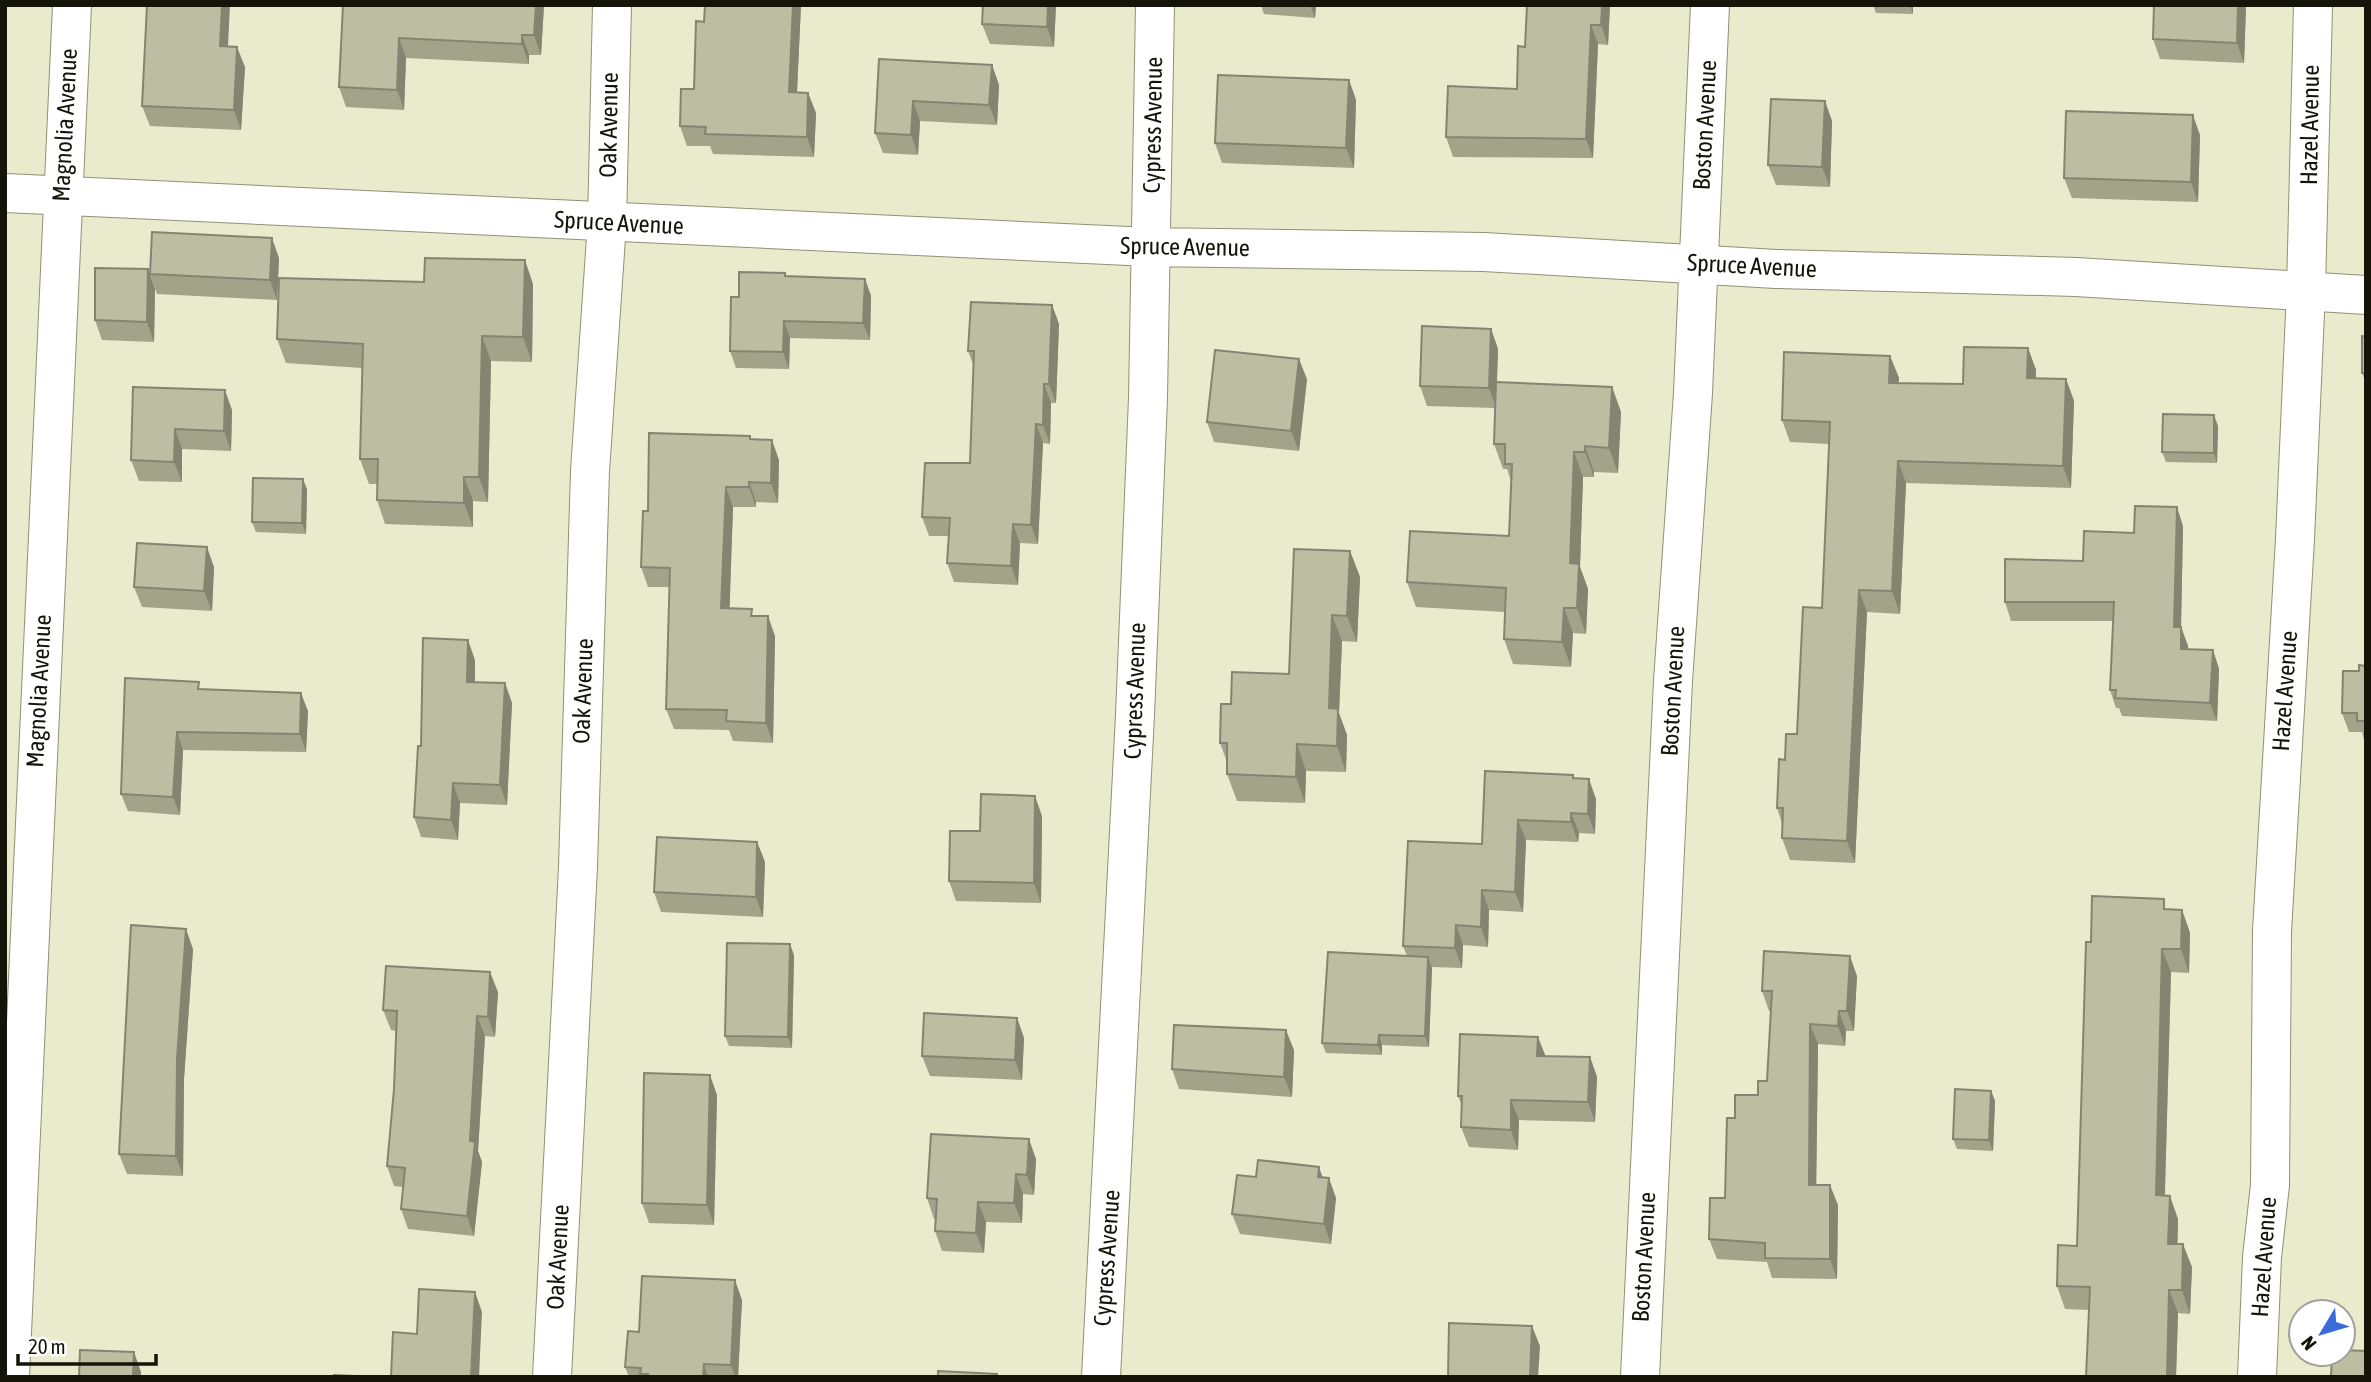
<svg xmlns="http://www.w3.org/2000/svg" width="2371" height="1382" font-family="'Asap Condensed',sans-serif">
<rect width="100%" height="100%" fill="#e9ebcc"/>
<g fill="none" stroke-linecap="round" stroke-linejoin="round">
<defs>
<path id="street" d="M5 193 1150 247 1484 252 1776 269 2076 277 2366 295
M10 1377 72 5
M552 1377 578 867 590 471 607 223 612 5
M1101 1377 1135 715 1148 398 1155 5
M1640 1377 1673 681 1693 393 1710 5
M2257 1377 2262 1257 2270 1185 2272 931 2295 539 2306 290 2313 5"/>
</defs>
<use href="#street" stroke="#909175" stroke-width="40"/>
<use href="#street" stroke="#fff" stroke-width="38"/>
</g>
<path fill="#a3a38a" d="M343 5H544L541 55H529V64L406 58 404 110 346 107 339 87Z
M705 5H801L797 93H808L816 113 814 157 713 154 710 146H687L680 126 694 89 704 22Z
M983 5H1056L1054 47 990 44 982 24Z
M1261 5H1316L1315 18 1264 14Z
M1527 5H1610L1608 45 1598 44 1593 158 1453 157 1446 137 1517 89 1525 47Z
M1873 5H1913V14L1876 13Z
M2246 5 2244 63 2160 59 2153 39Z
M228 47 245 67 241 130 150 126 142 106Z
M879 59 992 65 999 85 997 125 920 121 918 155 883 153 875 133Z
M1349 80 1356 100 1354 168 1222 163 1215 143Z
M1825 101 1832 121 1830 187 1776 185 1768 165Z
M2200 135 2198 202 2072 198 2064 178Z
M279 258 277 300 157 294 150 274Z
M148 269 155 289 154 342 102 340 95 320Z
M785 273 786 277 865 279 871 296 870 340 790 338 789 369 736 368 730 351 739 297Z
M533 284 532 362 491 361 488 502 473 501V527L385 524 377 500V484H369L360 459 362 368 286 363 277 339Z
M1052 305 1059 324 1056 403H1051L1050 444 1043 443 1038 544 1020 543 1018 585 954 582 947 563 949 536H929L922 517 970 463 974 367 968 351Z
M1491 329 1498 349 1497 382 1612 387 1621 412 1618 473 1594 472V477H1583L1580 567 1588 589 1586 634 1573 633 1571 667 1513 664 1504 639 1505 612 1416 607 1407 582 1509 536 1511 481 1507 469H1503L1494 444 1495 408 1427 406 1420 386Z
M2366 337V384L2362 373Z
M2028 348 2036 370V378L2066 379 2074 401 2071 488 1906 483 1900 614 1867 612 1855 863 1790 860 1782 838V823L1777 808 1785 760 1797 734 1822 608 1829 444 1790 442 1782 420 1890 356 1899 378 1898 383 1963 384Z
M1307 379 1299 451 1214 442 1207 422Z
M133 387 232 410 231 451 182 449V482L139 481 131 460Z
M2218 426 2217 463 2166 462 2162 452Z
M750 436 751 439 779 460 778 503 756 502V507H733L729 608 754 616 775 636 773 743 733 741 729 730 674 729 666 709 670 587H648L641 567 648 511Z
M307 489 306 534 256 532 252 522Z
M2183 526 2181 627 2188 646V649L2213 650 2219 669 2217 721 2122 716 2119 708H2116L2110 690 2113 621H2011L2005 602 2134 533Z
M1350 551 1360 577 1357 642 1342 641 1339 713 1347 735 1346 772 1306 771 1305 803 1237 801 1227 774V762L1220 743 1231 704 1289 674Z
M214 567 212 611 142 607 134 587Z
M475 660V682L505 683 512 703 507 805 460 803 458 840 421 837 414 817 421 746Z
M2366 666V740H2364L2362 732H2349L2342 713 2359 671Z
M201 689 308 711 306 752 183 750 180 815 128 811 121 794Z
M1573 775 1574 778 1596 799 1595 834 1579 833 1578 842 1526 840 1523 912 1489 910 1488 947 1463 945 1462 968 1432 967 1429 1047 1382 1045V1055L1326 1053 1322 1043 1407 956 1403 946 1482 844Z
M1042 816 1041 903 956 901 949 881 980 831Z
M757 842 765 862 763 917 661 912 654 892Z
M2167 909 2182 910 2190 933 2189 973 2171 972 2165 1195 2178 1219 2177 1244 2192 1267 2190 1314 2178 1313 2176 1377H2086L2089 1310 2065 1309 2057 1286 2077 1246 2091 942Z
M193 949 184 1079 183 1176 127 1174 119 1154Z
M794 955 792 1048 729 1046 725 1036Z
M1857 976 1854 1031H1846L1845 1046 1818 1044 1816 1185 1838 1205 1837 1279 1772 1278 1767 1262 1717 1259 1709 1239 1725 1198 1735 1118 1758 1095 1767 1081 1771 1011H1769L1762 991Z
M498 992 495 1037 485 1036 478 1151 482 1162 474 1236 408 1229 401 1209 403 1187 394 1186 387 1166 394 1089 396 1031 391 1030 383 1010Z
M1017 1018 1024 1038 1022 1080 930 1076 922 1056Z
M1294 1050 1292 1097 1179 1089 1172 1069Z
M1545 1056 1590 1057 1597 1077 1595 1122 1519 1120 1518 1150 1469 1147 1461 1127 1462 1106 1458 1096Z
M1991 1091 1995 1101 1993 1151 1957 1149 1953 1139Z
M717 1095 714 1225 649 1223 642 1203Z
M1036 1159 1034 1195 1023 1194 1022 1223 986 1222 984 1253 942 1251 935 1231 936 1219H934L927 1198Z
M1256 1177H1322L1336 1198 1331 1244 1240 1234 1232 1214Z
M742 1300 738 1377H629L625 1367 639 1332Z"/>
<path fill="#848571" d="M222 5H230L227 66 220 46Z
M536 5H544L541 55 534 35Z
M793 5H801L796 112 789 92Z
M1048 5H1056L1054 47 1047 27Z
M1310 5H1316L1315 18Z
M1602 5H1610L1608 45 1601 25Z
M1910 5H1913V14Z
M2238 5H2246L2244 63 2237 43Z
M1591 25 1598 44 1593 158 1586 139Z
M522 35 529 55V64L522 44Z
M399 38 406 58 404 110 397 90Z
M237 47 245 67 241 130 234 110Z
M992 65 999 85 997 125 989 105Z
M1349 80 1356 100 1354 168 1346 148Z
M808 93 816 113 814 157 807 137Z
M913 101 920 121 918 155 911 135Z
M1825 101 1832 121 1830 187 1822 167Z
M2193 115 2200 135 2198 202 2191 182Z
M272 238 279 258 277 300 270 280Z
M525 260 533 284 532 362 523 337Z
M148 269 155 289 154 342 147 322Z
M865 279 871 296 870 340 863 323Z
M1052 305 1059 324 1056 403 1049 384Z
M784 321 790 338 789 369 783 352Z
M1491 329 1498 349 1496 408 1489 388Z
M482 336 491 361 488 502 479 477Z
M2028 348 2036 370 2035 400 2027 378Z
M1890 356 1899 378 1897 405 1889 383Z
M1299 359 1307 379 1299 451 1291 431Z
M2066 379 2074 401 2071 488 2063 466Z
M1044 384 1051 403 1050 444 1043 425Z
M1612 387 1621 412 1618 473 1609 448Z
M225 390 232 410 231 451 224 431Z
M2214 415 2218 426 2217 463 2214 453Z
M1036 424 1043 443 1038 544 1031 525Z
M175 429 182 449V482L174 462Z
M772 440 779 460 778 503 771 483Z
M1585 446 1594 472V477L1585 452Z
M1574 452 1583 477 1580 567 1588 589 1586 634 1577 608 1570 563Z
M1898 461 1906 483 1900 614 1892 591Z
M464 477 473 501V527L464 503Z
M303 479 307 489 306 534 302 523Z
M749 482 756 502V507L749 487Z
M726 487 733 507 729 628 721 608Z
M2177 507 2183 526 2181 627 2188 646 2187 667 2174 627Z
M1013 524 1020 543 1018 585 1011 566Z
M207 547 214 567 212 611 204 591Z
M1350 551 1360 577 1357 642 1347 616Z
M1859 590 1867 612 1855 863 1847 841Z
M1564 608 1573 633 1571 667 1562 642Z
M1332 615 1342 641 1339 713 1347 735 1346 772 1337 746 1329 708Z
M768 616 775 636 773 743 766 723Z
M468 640 475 660V702L467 682Z
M2213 650 2219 669 2217 721 2210 703Z
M505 683 512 703 507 805 500 785Z
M301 693 308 711 306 752 300 734Z
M177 732 183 750 180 815 173 797Z
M1297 744 1306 771 1305 803 1296 777Z
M1589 779 1596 799 1595 834 1588 814Z
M453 783 460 803 458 840 451 820Z
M1035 796 1042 816 1041 903 1034 883Z
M1571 813 1579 833 1578 842 1571 822Z
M1518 820 1526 840 1523 912 1515 892Z
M757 842 765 862 763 917 756 897Z
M1482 890 1489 910 1488 947 1481 927Z
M2182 910 2190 933 2189 973 2181 949Z
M1456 925 1463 945 1462 968 1455 948Z
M186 929 193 949 184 1079 183 1176 176 1156 177 1059Z
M790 944 794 955 792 1048 788 1037Z
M2162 949 2171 972 2164 1218 2156 1195Z
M1850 956 1857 976 1854 1031 1847 1011Z
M1428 957 1432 968 1429 1047 1425 1036Z
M490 972 498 992 495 1037 488 1017Z
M1839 1011 1846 1031 1845 1046 1838 1026Z
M477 1016 485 1036 478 1151 482 1162 474 1236 467 1216Z
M1017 1018 1024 1038 1022 1080 1015 1060Z
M1810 1024 1818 1044 1816 1205 1809 1185Z
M1286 1030 1294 1050 1292 1097 1284 1077Z
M1379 1035 1382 1045V1055L1378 1045Z
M1538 1037 1546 1057 1537 1056Z
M1590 1057 1597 1077 1595 1122 1588 1102Z
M710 1075 717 1095 714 1225 707 1205Z
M1991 1091 1995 1101 1993 1151 1989 1140Z
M1511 1100 1519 1120 1518 1150 1511 1130Z
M1029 1139 1036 1159 1034 1195 1027 1175Z
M1319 1167 1326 1187 1318 1177Z
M1016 1174 1023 1194 1022 1223 1014 1203Z
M1329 1178 1336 1198 1331 1244 1324 1224Z
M1830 1185 1838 1205 1837 1279 1830 1259Z
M2170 1196 2178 1219 2177 1267 2168 1244Z
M978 1202 986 1222 984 1253 976 1233Z
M2183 1244 2192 1267 2190 1314 2182 1290Z
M735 1280 742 1300 738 1377H735L731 1365Z
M2169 1290 2178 1313 2176 1377H2167Z
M475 1292 482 1312 479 1377H471Z
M1532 1326 1540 1346 1538 1377H1530Z
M134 1352 141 1372V1377H133Z
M704 1364 708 1377H703Z"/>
<path fill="#bdbea1" stroke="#848571" stroke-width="2" d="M147 5H222L220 46 237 47 234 110 142 106Z
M343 5H536L534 35H522V44L399 38 397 90 339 87Z
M705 5H793L789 92 808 93 807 137 705 134 706 127 680 126 681 89H694L696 21 704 22Z
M983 5H1048L1047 27 982 24Z
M1527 5H1602L1601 25H1591L1586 139 1446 137 1448 86 1517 89 1518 46 1525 47Z
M2154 5H2238L2237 43 2153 39Z
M879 59 992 65 989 105 913 101 911 135 875 133Z
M1218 75 1349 80 1346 148 1215 143Z
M1771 99 1825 101 1822 167 1768 165Z
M2066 111 2193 115 2191 182 2064 178Z
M152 232 272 238 270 280 150 274Z
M425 258 525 260 523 337 482 336 479 477H464V503L377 500 378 459H360L363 344 277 339 279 278 424 282Z
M95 268 148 269 147 322 95 320Z
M739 272 785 273V276L865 279 863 323 784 321 783 352 730 351 731 297H739Z
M971 302 1052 305 1049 384H1044L1043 425 1036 424 1031 525 1013 524 1011 566 947 563 950 518 922 517 925 463H970L974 351H968Z
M1422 326 1491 329 1489 388 1420 386Z
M2362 336 2366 337V373H2362Z
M1964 347 2028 348 2027 378 2066 379 2063 466 1898 461 1892 591 1859 590 1847 841 1782 838 1783 808H1777L1779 759 1785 760 1786 734H1797L1803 607 1822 608 1830 422 1782 420 1784 352 1890 356 1889 383 1963 384Z
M1215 350 1299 359 1291 431 1207 422Z
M1496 382 1612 387 1609 448 1585 446V452H1574L1570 563 1579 564 1577 608H1564L1562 642 1504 639 1506 588 1407 582 1410 531 1509 536 1512 464H1505V444H1494Z
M133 387 225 390 224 431 175 429 174 462 131 460Z
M2163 414 2214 415V453L2162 452Z
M649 433 750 436V439L772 440 771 483 749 482V487H726L721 608 752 609 751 616H768L766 723 726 721 727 710 666 709 670 568 641 567 643 511H648Z
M253 478 303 479 302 523 252 522Z
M2135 506 2177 507 2174 627H2181V649L2213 650 2210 703 2115 698 2116 690H2110L2114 602H2005V559L2083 561 2084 531 2134 533Z
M137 543 207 547 204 591 134 587Z
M1294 549 1350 551 1347 616 1332 615 1329 708 1338 709 1337 746 1297 744 1296 777 1227 774V743H1220L1221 704H1231L1232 672 1289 674Z
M423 638 468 640 467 682 505 683 500 785 453 783 451 820 414 817 418 746H421Z
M2359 665 2366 666V721H2357V713H2342L2343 671H2359Z
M125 678 199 682 198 689 301 693 300 734 177 732 173 797 121 794Z
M1485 771 1573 775V778L1589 779 1588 814 1571 813V822L1518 820 1515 892 1482 890 1481 927 1456 925 1455 948 1403 946 1408 841 1482 844Z
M981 794 1035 796 1034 883 949 881 950 831H980Z
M657 837 757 842 756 897 654 892Z
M2092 896 2164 899V909L2182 910 2181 949H2162L2156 1195 2170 1196 2168 1244H2183L2182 1290H2169L2167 1377H2086L2090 1287 2057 1286 2058 1245 2077 1246 2086 942H2091Z
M131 925 186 929 177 1059 176 1156 119 1154Z
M727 943 790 944 788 1037 725 1036Z
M1764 951 1850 956 1847 1011H1839L1838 1026 1810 1024 1809 1185H1830V1259L1765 1258V1243L1709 1239 1710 1198H1725L1727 1118H1735V1095H1758V1081H1767L1772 991H1762Z
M1328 952 1428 957 1425 1036 1379 1035 1378 1045 1322 1043Z
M386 966 490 972 488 1017 477 1016 470 1141 475 1142 467 1216 401 1209 405 1168 387 1166 394 1089 397 1011 383 1010Z
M924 1013 1017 1018 1015 1060 922 1056Z
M1174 1025 1286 1030 1284 1077 1172 1069Z
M1460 1034 1538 1037 1537 1056 1590 1057 1588 1102 1511 1100V1130L1461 1127 1462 1096H1458Z
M644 1073 710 1075 707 1205 642 1203Z
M1955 1089 1991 1091 1989 1140 1953 1139Z
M931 1134 1029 1139 1027 1175 1016 1174 1014 1203 978 1202 976 1233 935 1231 937 1199 927 1198Z
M1258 1160 1319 1167 1318 1177 1329 1178 1324 1224 1232 1214 1237 1175 1256 1177Z
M642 1276 735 1280 731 1365 704 1364 703 1377H648V1374H640L641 1368 625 1367 628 1331 639 1332Z
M419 1289 475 1292 471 1377H391L393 1332 417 1334Z
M1449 1323 1532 1326 1530 1377H1448Z
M80 1350 134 1352 133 1377H79Z
M2343 1350 2366 1351V1377H2331L2332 1354H2343Z
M938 1371 997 1374V1377H938Z
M334 1375 377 1377H334Z
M1152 1376 1248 1377H1152Z"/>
<g text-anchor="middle" stroke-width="6" stroke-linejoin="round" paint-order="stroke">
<g font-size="24" fill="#141409" stroke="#fff">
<text transform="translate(65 125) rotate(-87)" y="8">Magnolia Avenue</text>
<text transform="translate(609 125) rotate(-89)" y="8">Oak Avenue</text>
<text transform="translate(1153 125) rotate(-89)" y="8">Cypress Avenue</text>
<text transform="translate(1705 125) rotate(-87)" y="8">Boston Avenue</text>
<text transform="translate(2310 125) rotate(-89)" y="8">Hazel Avenue</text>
<text transform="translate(619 223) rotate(3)" y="8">Spruce Avenue</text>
<text transform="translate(1185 247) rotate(1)" y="8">Spruce Avenue</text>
<text transform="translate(1752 266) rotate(3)" y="8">Spruce Avenue</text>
<text transform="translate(39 691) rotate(-87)" y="8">Magnolia Avenue</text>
<text transform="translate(583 691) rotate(-88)" y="8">Oak Avenue</text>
<text transform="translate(1135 691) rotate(-88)" y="8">Cypress Avenue</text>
<text transform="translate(1673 691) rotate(-87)" y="8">Boston Avenue</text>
<text transform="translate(2285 691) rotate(-86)" y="8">Hazel Avenue</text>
<text transform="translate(558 1257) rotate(-87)" y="8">Oak Avenue</text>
<text transform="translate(1644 1257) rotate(-87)" y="8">Boston Avenue</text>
<text transform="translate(2264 1257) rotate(-86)" y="8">Hazel Avenue</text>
<text transform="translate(1107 1258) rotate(-86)" y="8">Cypress Avenue</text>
</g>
</g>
<rect width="2371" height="1382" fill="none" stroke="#141409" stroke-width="14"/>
<g transform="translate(2322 1333) rotate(232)"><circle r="33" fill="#ffffff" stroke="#a1a19d" stroke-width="2"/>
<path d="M0-5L12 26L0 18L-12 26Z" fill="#396bda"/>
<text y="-10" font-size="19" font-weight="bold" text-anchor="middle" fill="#141409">N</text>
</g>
<path d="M18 1354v10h138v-10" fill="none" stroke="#141409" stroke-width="3.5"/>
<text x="28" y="1354" font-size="21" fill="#141409" stroke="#ffffff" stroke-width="5" paint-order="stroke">20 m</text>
</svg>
